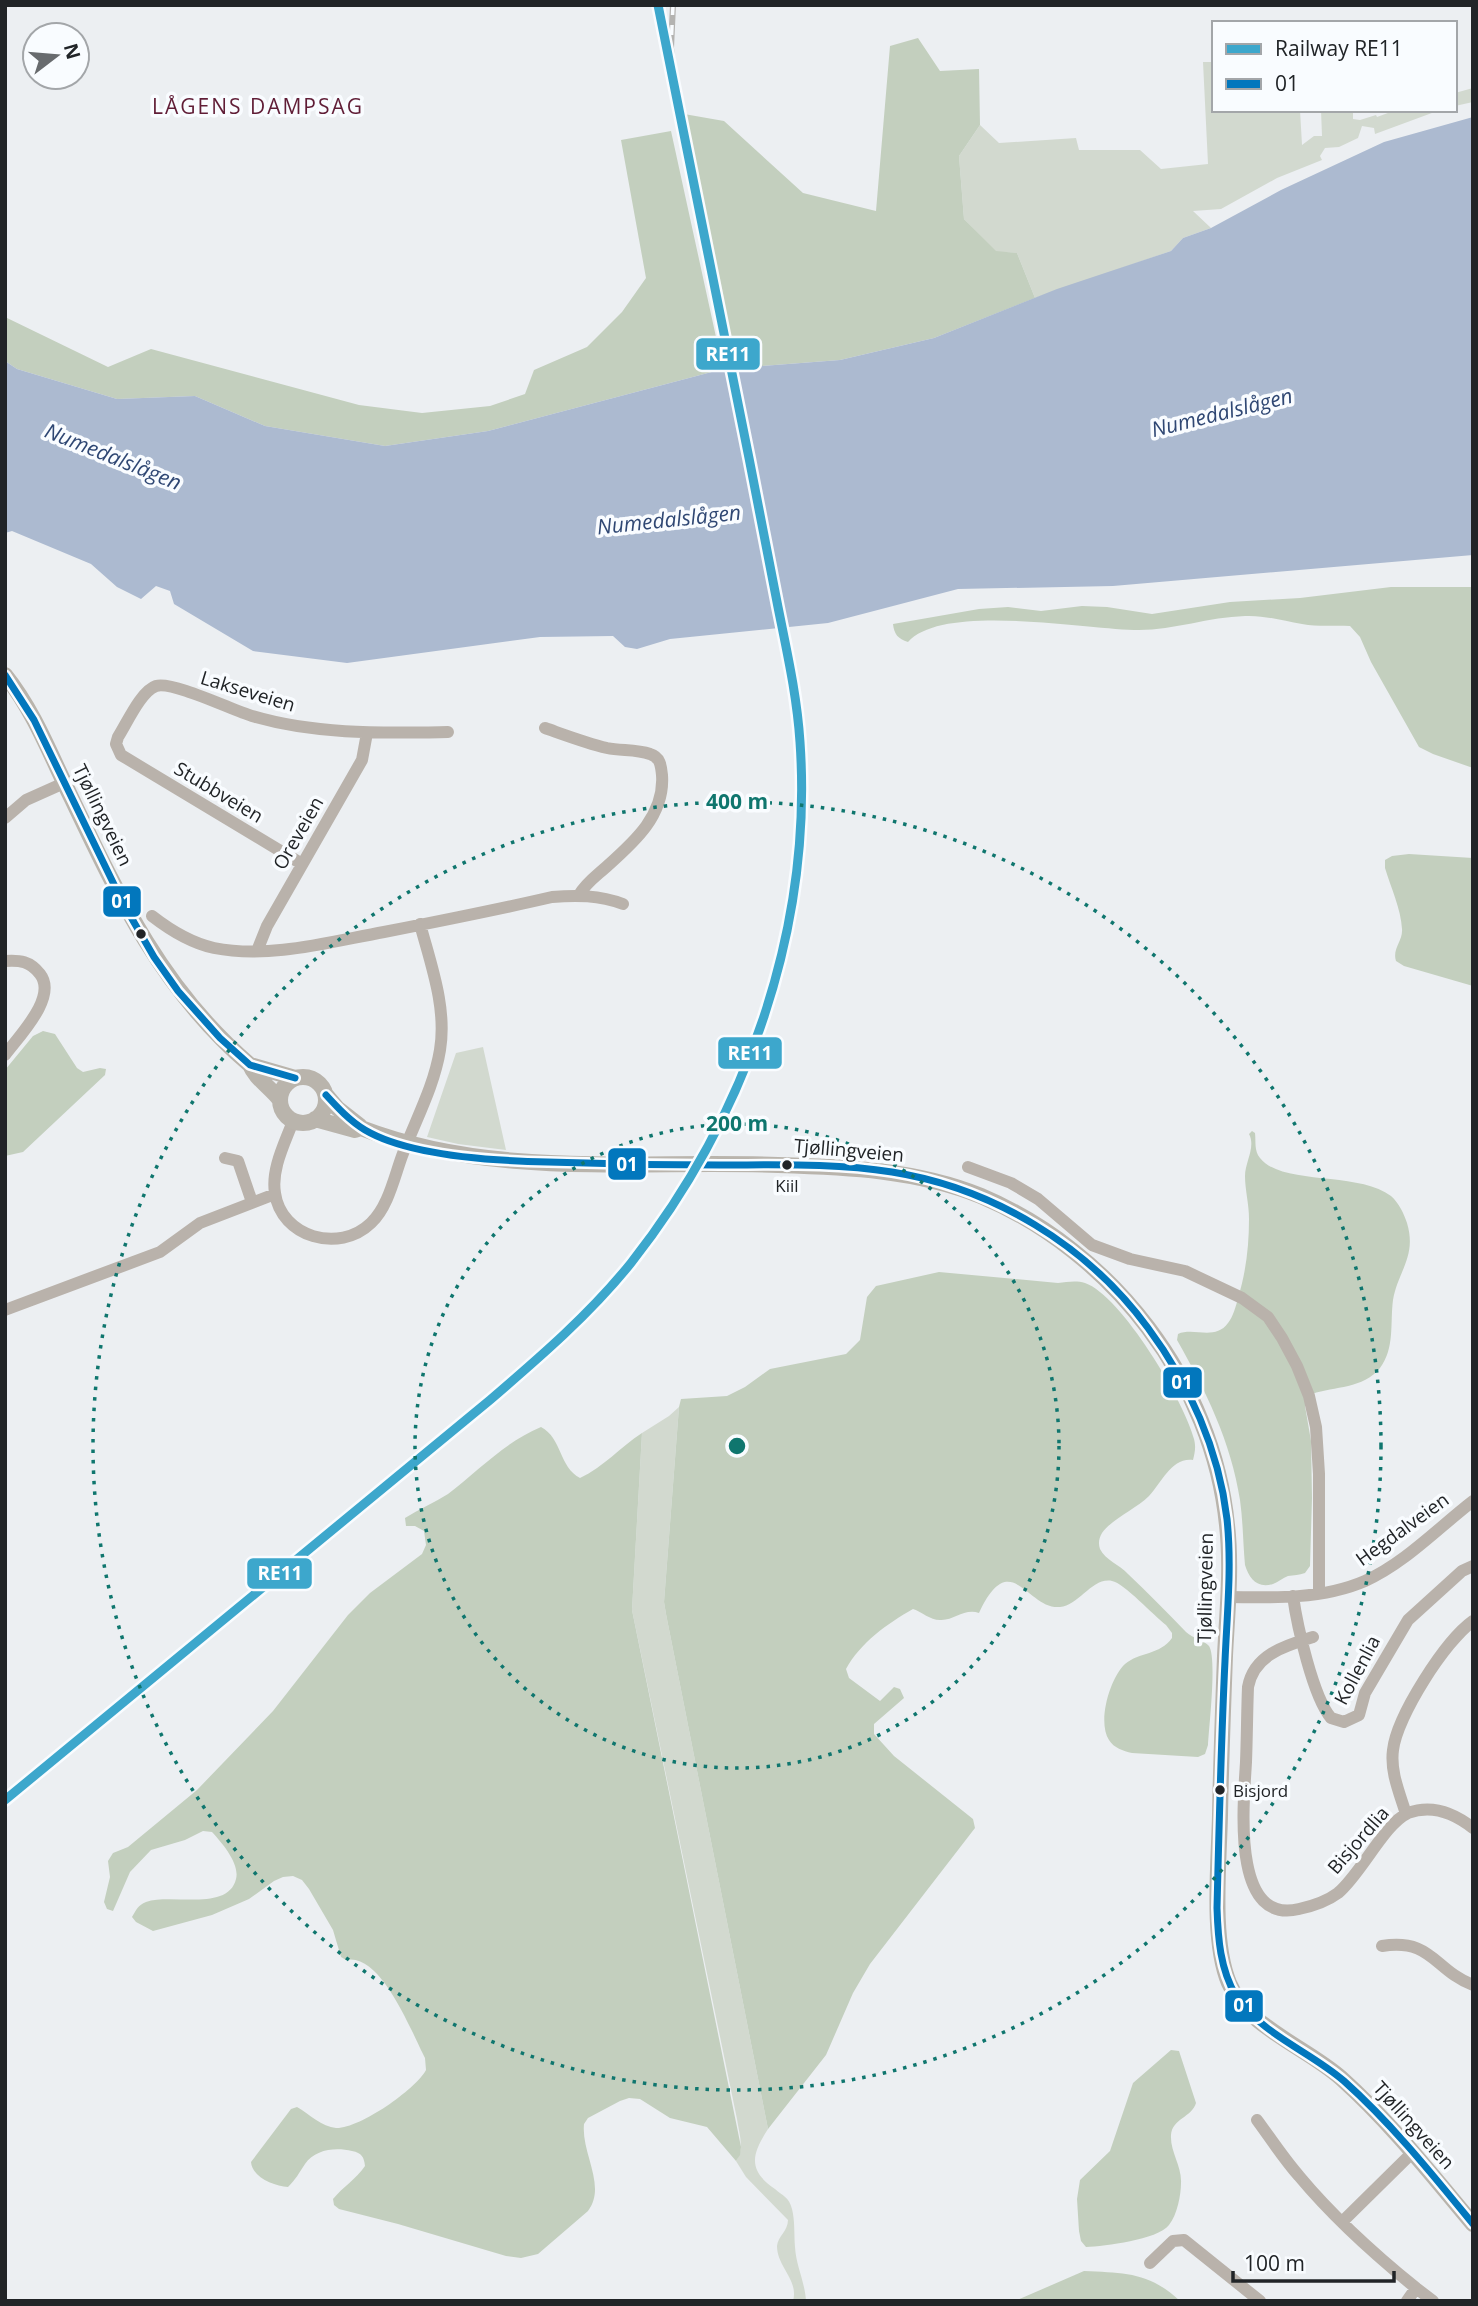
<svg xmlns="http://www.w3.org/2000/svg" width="1478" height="2306" font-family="'Open Sans',sans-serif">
<rect width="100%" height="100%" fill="#eceff2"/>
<path fill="#d2d9cf" d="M1203 62H1214V110H1300L1302 145 1314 136H1322L1321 110H1353V119L1360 120 1376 115 1377 117 1396 110H1440L1375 134 1374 128 1362 126 1358 138 1339 147 1325 148 1320 156 1322 160 1277 178 1221 209 1193 211 1211 228 1183 238 1171 251 1035 298 1017 253 996 252 964 219 959 156 980 125 999 143 1076 138 1079 150H1140L1161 169 1208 164Z
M1473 88V102L1455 106V93Z
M483 1047 506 1150 458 1144 427 1137 456 1053Z
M679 1407 664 1602 666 1614 768 2129C752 2154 747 2170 775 2189 783 2196 789 2197 792 2209 795 2221 794 2234 795 2247 796 2266 805 2282 806 2301H793C799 2280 777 2267 777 2246 778 2236 788 2231 788 2220L746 2177 736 2161C745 2149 739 2133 737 2119L632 1610 642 1433 669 1416Z"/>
<path fill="#c3cfbe" d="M918 38 940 71 979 69 980 125 959 156 964 219 996 251 1017 253 1035 298 934 338 840 360 737 368 684 114 724 121 803 193 876 211 890 46Z
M671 131 723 369 488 431 385 446 265 426 195 396 117 399 17 369 5 361V317L108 367 151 349 359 405 422 413 490 406 525 394 534 370 587 347 622 312 646 278 621 140Z
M1391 587H1473V768L1433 754 1419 747 1371 662 1360 637 1350 626C1335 625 1318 627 1302 624 1282 621 1265 615 1245 616 1209 617 1174 630 1139 630 1088 630 943 602 908 642 898 639 894 634 893 624L979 609 1008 607 1041 611 1082 606 1107 607 1152 614 1230 602 1300 598Z
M1409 854 1473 858V986L1404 966 1396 961C1392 949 1403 941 1402 929 1401 909 1391 888 1385 868V860L1392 856Z
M43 1031 55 1034 77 1068 83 1072 100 1068 106 1069 105 1075 23 1152 5 1156V1070L33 1036Z
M1252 1131 1255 1133C1256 1141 1254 1151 1260 1158 1282 1186 1358 1171 1391 1196 1399 1203 1404 1214 1407 1223 1417 1256 1398 1271 1393 1300 1390 1323 1395 1348 1380 1368 1363 1389 1335 1386 1312 1394L1305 1406 1311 1441 1312 1498 1310 1566 1305 1573C1299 1575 1294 1575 1288 1576 1283 1578 1278 1582 1273 1584 1257 1589 1249 1578 1245 1565 1243 1543 1243 1521 1240 1500 1231 1442 1206 1391 1177 1340L1178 1334C1194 1327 1215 1341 1228 1323 1233 1317 1236 1306 1238 1298 1246 1272 1249 1246 1249 1219 1249 1204 1245 1190 1245 1176 1245 1162 1256 1147 1249 1134Z
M939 1272 1058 1283C1067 1282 1076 1280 1085 1283 1121 1295 1185 1402 1194 1439 1196 1447 1195 1452 1193 1460 1172 1457 1162 1482 1149 1496 1136 1509 1113 1518 1102 1533 1099 1538 1098 1543 1100 1549 1105 1560 1120 1565 1128 1574 1148 1593 1167 1612 1186 1632 1192 1638 1205 1641 1209 1646 1217 1658 1209 1727 1208 1745L1205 1754 1198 1757 1132 1753C1123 1751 1114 1748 1109 1740 1097 1722 1110 1678 1125 1664 1139 1652 1160 1655 1172 1638V1633L1166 1625C1154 1616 1124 1583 1112 1581 1092 1577 1079 1606 1060 1607 1027 1610 1011 1545 979 1613 964 1608 954 1621 940 1620 930 1620 922 1612 913 1609 888 1623 860 1643 846 1669L849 1678 880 1701 894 1687 900 1689 904 1698 874 1724V1734L894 1756 973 1819 975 1828 870 1964 853 1993 826 2055 768 2129 666 1614 664 1602 679 1407 681 1399 727 1396 745 1387 770 1369 846 1354 860 1340 867 1297 876 1286Z
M541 1427C562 1438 559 1467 580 1478 604 1467 620 1447 642 1433L632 1610 741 2147 740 2155 736 2161 707 2127 670 2118 640 2099 629 2098 620 2101 588 2118 584 2124C581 2153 607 2186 588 2211L538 2254 521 2258 506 2256 398 2224 339 2209 334 2205 333 2199C343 2187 356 2179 365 2166 364 2157 362 2153 352 2151 336 2147 315 2149 305 2164 299 2173 296 2179 288 2187 274 2186 252 2177 251 2162L291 2109 297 2107C309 2114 322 2127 336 2128 359 2129 415 2090 426 2070L425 2058C412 2033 381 1952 346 1960L341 1957 333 1930 309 1889 302 1880 293 1876 283 1877 274 1881 249 1899 212 1915 153 1931 136 1922 132 1917C136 1910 138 1905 146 1902 171 1893 228 1912 236 1879 240 1864 223 1844 212 1832L203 1831 185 1840 151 1850 130 1872 113 1911 107 1909 104 1902 110 1877 108 1861 113 1853 128 1847 197 1790 273 1711 348 1615 370 1593 422 1554 426 1545 424 1531 415 1526H406L405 1518C419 1509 434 1503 448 1494 478 1471 505 1442 541 1427Z
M1171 2050 1179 2051 1196 2103C1192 2117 1172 2119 1171 2135 1170 2152 1182 2166 1181 2183 1181 2195 1177 2215 1169 2225 1157 2240 1105 2246 1086 2247L1081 2241 1079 2231 1077 2199 1080 2180 1110 2151 1133 2083Z
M1084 2271C1125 2273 1149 2272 1180 2301H1015Z"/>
<path fill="#acbad0" d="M1473 117V555L1113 586 958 589 828 623 670 639 637 649 625 647 613 636 540 637 347 663 253 651 174 604 170 591 156 586 141 599 117 587 91 564 12 531 5 533V361L17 369 117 399 195 396 265 426 385 446 488 431 723 369 840 360 934 338 1057 289 1171 251 1183 238 1211 228 1281 190 1384 142Z"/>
<path fill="#eceff2" d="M734 364 787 627 778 629 725 365Z"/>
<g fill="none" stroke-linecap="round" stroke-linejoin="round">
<path stroke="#b9b2ab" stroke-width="12" d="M545 728C565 735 586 743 607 748 621 751 636 749 650 754 660 757 661 765 662 775 665 816 633 843 605 868 595 877 586 883 579 895
M5 818 26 800 64 783
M302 864 121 755 116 744 118 737C127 723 141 691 156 686 173 681 232 710 252 716 316 735 383 733 448 732
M152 916C170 930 191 943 214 948 269 959 329 942 384 932 440 921 496 910 552 897 576 895 599 895 623 904
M257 951 267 926 362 760 367 733
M5 961C20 960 30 961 40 974 58 997 19 1036 5 1055
M293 1121C285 1143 271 1169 275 1193 281 1237 339 1254 371 1223 388 1207 394 1178 402 1156 415 1121 434 1087 440 1050 447 1008 431 965 420 924
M225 1158 238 1161 252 1202
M968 1167 1011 1183 1038 1199 1092 1245 1130 1259 1185 1271 1242 1298 1268 1317 1282 1338 1297 1366 1309 1396 1316 1427 1319 1474V1592
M5 1310 160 1252 200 1223 275 1194
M1293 1596C1297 1625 1313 1697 1331 1718L1344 1722 1359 1715 1365 1693 1408 1620 1462 1571 1473 1566
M1228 1597C1273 1598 1324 1599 1365 1581 1405 1563 1438 1528 1473 1501
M1313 1637C1284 1646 1254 1655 1248 1687 1247 1712 1247 1737 1246 1762 1244 1800 1230 1926 1299 1909 1313 1906 1326 1902 1338 1893 1361 1874 1384 1824 1408 1813 1432 1804 1454 1813 1473 1828
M1406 1814C1400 1794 1390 1772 1393 1750 1397 1716 1445 1641 1473 1621
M1382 1946C1432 1938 1434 1970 1473 1985
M1257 2120C1271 2139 1284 2159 1299 2176 1334 2218 1374 2254 1416 2288
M1342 2222 1413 2152
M1150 2263 1173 2241 1184 2240 1260 2301
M1407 2301 1416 2288 1433 2301"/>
<path stroke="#b9b4ac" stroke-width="16" d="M5 675C34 711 51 756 71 797 119 898 163 991 250 1065 255 1078 271 1088 280 1100
M250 1065 295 1078
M280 1100a23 23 0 1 1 46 0a23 23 0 1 1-46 0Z
M326 1095 337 1108 360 1126
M315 1119 355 1130 361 1128C494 1179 639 1160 778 1165 847 1167 917 1170 981 1196 1113 1252 1213 1382 1227 1525 1232 1569 1227 1613 1225 1656 1223 1709 1221 1762 1220 1815 1219 1863 1211 1940 1229 1983 1247 2027 1306 2047 1341 2078 1390 2122 1431 2174 1473 2224"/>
<defs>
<path id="rail" d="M673 5 671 48 677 99"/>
</defs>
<use href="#rail" stroke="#b4b3b1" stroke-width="6"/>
<use href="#rail" stroke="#f9fcff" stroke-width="3.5" stroke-dasharray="10" stroke-linecap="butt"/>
<defs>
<path id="bus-1" d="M5 675 34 720 124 905 154 957 178 991 220 1038 250 1065 295 1078
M326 1095C338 1108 350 1121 365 1130 409 1156 497 1161 548 1162 605 1164 663 1165 720 1165 778 1165 835 1163 892 1172 993 1188 1087 1245 1148 1328 1189 1383 1219 1450 1227 1519 1232 1566 1227 1614 1225 1661 1221 1743 1219 1826 1217 1908 1218 1938 1220 1969 1236 1996 1261 2034 1311 2052 1344 2081 1392 2124 1432 2174 1473 2224"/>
</defs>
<use href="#bus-1" stroke="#f9fcff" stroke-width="12"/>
<use href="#bus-1" stroke="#0277bd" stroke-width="7"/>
<defs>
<path id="rail-1" d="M5 1800 490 1400C540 1357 590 1314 631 1263 746 1117 813 929 800 742 797 696 787 652 778 607 768 557 759 508 749 458 719 307 688 156 658 5"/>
</defs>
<use href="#rail-1" stroke="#f9fcff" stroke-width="14"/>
<use href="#rail-1" stroke="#3da7cc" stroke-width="9"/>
</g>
<g fill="none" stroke="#0f766e" stroke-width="3.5" stroke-dasharray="3.5 7">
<circle cx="737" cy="1446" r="322"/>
<circle cx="737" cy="1446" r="644"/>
</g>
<g fill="#212427" stroke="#f9fcff" stroke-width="2.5">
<circle cx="141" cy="934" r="6"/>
<circle cx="787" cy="1165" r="6"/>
<circle cx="1220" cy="1790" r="6"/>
</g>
<g text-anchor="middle" stroke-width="7" stroke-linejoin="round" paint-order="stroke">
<g font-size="17" fill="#212427" stroke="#f9fcff">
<text x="787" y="1192">Kiil</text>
<text x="1233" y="1797" text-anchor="start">Bisjord</text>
</g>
<g font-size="19" fill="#212427" stroke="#f9fcff">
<text transform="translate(248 691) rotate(17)" y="7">Lakseveien</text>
<text transform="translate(219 792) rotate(31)" y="7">Stubbveien</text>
<text transform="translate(103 815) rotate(64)" y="7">Tjøllingveien</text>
<text transform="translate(298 833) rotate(-60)" y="7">Oreveien</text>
<text transform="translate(849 1150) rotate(5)" y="7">Tjøllingveien</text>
<text transform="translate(1402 1529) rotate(-36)" y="7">Hegdalveien</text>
<text transform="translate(1205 1588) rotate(-89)" y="7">Tjøllingveien</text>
<text transform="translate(1357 1670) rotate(-62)" y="7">Kollenlia</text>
<text transform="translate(1358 1840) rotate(-49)" y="7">Bisjordlia</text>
<text transform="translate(1414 2125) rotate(48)" y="7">Tjøllingveien</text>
</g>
<g font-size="21" letter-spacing="2" fill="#601d36" stroke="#f9fcff">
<text x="258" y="114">LÅGENS DAMPSAG</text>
</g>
<g font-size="21" font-style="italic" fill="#2f4773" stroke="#f9fcff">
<text transform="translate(1222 413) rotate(-14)" y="7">Numedalslågen</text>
<text transform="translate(113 457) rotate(22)" y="7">Numedalslågen</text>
<text transform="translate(669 520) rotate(-6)" y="7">Numedalslågen</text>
</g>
</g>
<circle cx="737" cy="1446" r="10" fill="#0f766e" stroke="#f9fcff" stroke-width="3.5"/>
<g font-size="21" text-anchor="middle" font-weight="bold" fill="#0f766e" stroke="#f9fcff" stroke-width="7" stroke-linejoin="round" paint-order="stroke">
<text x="737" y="809">400 m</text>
<text x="737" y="1131">200 m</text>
</g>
<g stroke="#f9fcff" stroke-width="2.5">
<rect x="695" y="337" width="66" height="34" rx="7" fill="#3da7cc"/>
<rect x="102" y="885" width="40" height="33" rx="7" fill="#0277bd"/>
<rect x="717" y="1036" width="66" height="34" rx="7" fill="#3da7cc"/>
<rect x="607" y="1147" width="40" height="34" rx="7" fill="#0277bd"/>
<rect x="1162" y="1366" width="41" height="33" rx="7" fill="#0277bd"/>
<rect x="246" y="1557" width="67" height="33" rx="7" fill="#3da7cc"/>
<rect x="1224" y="1989" width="40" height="34" rx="7" fill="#0277bd"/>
</g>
<g font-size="19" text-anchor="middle" font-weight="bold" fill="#fff">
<text x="728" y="361">RE11</text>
<text x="122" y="908">01</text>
<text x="750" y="1060">RE11</text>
<text x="627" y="1171">01</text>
<text x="1182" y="1389">01</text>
<text x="280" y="1580">RE11</text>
<text x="1244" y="2012">01</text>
</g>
<rect width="1478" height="2306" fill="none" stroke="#212427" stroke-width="14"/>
<rect x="1212" y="21" width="245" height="91" fill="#f9fcff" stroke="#a3a6a9" stroke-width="2"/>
<rect x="1226" y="44" width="35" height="10" fill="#3da7cc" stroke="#a3a6a9" stroke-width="2"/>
<text x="1275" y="56" font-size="21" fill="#212427">Railway RE11</text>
<rect x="1226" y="79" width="35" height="10" fill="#0277bd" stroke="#a3a6a9" stroke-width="2"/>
<text x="1275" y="91" font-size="21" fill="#212427">01</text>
<g transform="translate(56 56) rotate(74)"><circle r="33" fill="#f9fcff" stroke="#a3a6a9" stroke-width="2"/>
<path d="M0-5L12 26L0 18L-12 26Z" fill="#686b6e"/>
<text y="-10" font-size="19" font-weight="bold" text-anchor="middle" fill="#212427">N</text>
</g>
<path d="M1233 2271v10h161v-10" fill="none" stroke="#212427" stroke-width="3.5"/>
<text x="1244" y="2271" font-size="21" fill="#212427" stroke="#f9fcff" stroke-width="5" paint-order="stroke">100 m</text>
</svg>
